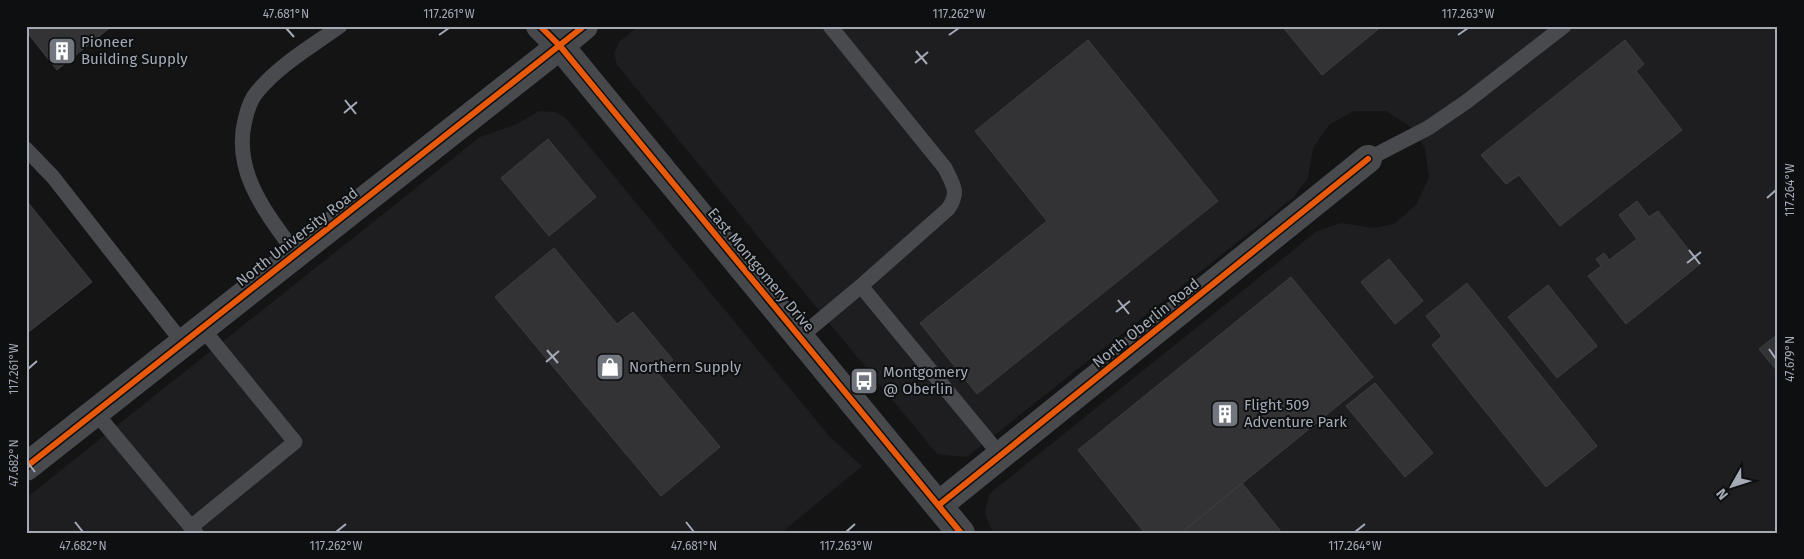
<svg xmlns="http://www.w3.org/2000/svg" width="1804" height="559" font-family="'Fira Sans',sans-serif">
<rect width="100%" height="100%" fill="#141414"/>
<path fill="#1e1e21" d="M639 26H1778V533H993L985 513 989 494 1317 231 1341 223 1374 228 1394 224 1416 205 1429 177 1425 148 1411 127 1386 111H1354L1329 125 1313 148 1308 178 1293 198 967 457 937 454 617 65 614 53 619 42Z
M539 111 554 112 565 117 830 437 862 466 781 533H26V498L480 137 517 124Z"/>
<path fill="#333335" stroke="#3d3e41" d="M26 26H112L57 70 26 31Z
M1282 26H1382L1322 75Z
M1088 40 1218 201 977 394 920 323 1047 221 975 131Z
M1625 40 1644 64 1636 71 1682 130 1560 226 1519 175 1506 184 1481 155Z
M548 139 596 197 549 236 501 178Z
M26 200 92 282 26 334Z
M1637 201 1649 217 1658 211 1700 264 1626 324 1588 276 1601 266 1596 259 1604 253 1609 260 1637 239 1619 215Z
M554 248 617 324 633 312 673 360 658 373 720 447 661 496 495 297Z
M1389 259 1423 301 1395 324 1361 282Z
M1291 277 1373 377 1181 533H1145L1078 450Z
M1467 283 1597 446 1546 487 1432 345 1442 336 1426 316Z
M1548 285 1597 346 1557 378 1508 317Z
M1778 334V372L1759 349Z
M1375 383 1433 453 1405 477 1346 406Z
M1242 483 1282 533H1181Z"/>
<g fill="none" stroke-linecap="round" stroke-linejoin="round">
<path stroke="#484a4d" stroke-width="15" d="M830 26 945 168C953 185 960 192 948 209L861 286
M26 149 53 177 183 343
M1368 159 1428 128 1466 102 1564 26
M296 254C267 214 232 172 245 120 247 111 250 100 257 92 279 65 312 46 340 26
M800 337 861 286 1001 456
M95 412 196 533
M191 527 295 442 202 328"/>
<path stroke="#484a4d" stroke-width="28" d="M560 46 584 26
M939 505 1368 159"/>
<path stroke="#484a4d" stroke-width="28" d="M26 467 560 46"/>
<path stroke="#46484c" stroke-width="28" d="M540 26 560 46 961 533"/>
<defs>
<path id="cycleway" d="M540 26 560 46 961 533
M26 467 584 26
M939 505 1368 159"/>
</defs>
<use href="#cycleway" stroke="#0e0f10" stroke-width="9"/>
<use href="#cycleway" stroke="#e8590c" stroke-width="6"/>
</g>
<path fill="none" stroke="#a4abb7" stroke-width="2" d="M286 28 294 37M439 35 449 28M949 35 959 28M1458 35 1468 28M916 51 927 64M915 63 928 52M345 100 356 114M344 113 357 102M1767 198 1776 190M1689 250 1700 264M1687 263 1701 252M1118 300 1129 314M1116 312 1130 301M1769 349 1776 359M547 350 558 363M546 362 559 351M28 369 37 361M28 463 35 472M75 522 83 532M686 522 694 532M336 532 346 524M846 532 855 524M1355 532 1365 524"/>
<defs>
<symbol id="building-square" viewBox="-11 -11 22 22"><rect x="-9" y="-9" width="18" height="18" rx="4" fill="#72767e" stroke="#0e0f10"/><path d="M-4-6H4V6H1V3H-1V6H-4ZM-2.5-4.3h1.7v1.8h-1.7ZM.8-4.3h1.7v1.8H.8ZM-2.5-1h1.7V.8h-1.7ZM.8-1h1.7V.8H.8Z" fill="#fff"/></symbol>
<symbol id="shop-square" viewBox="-11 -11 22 22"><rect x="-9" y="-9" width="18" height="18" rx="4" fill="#72767e" stroke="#0e0f10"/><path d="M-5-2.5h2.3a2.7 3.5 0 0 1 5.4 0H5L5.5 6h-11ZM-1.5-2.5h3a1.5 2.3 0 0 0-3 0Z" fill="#fff"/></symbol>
<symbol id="bus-square" viewBox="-11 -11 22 22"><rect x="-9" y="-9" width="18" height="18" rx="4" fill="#72767e" stroke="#0e0f10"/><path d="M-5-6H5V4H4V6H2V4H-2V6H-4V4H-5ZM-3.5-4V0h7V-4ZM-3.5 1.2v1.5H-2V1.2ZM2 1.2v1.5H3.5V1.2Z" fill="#fff"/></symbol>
</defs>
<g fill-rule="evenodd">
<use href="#building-square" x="46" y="35" width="32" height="32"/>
<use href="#shop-square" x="594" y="351" width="32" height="32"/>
<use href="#bus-square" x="848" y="365" width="32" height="32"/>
<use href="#building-square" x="1209" y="398" width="32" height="32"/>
</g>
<g text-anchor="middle" stroke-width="4" stroke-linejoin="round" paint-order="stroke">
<g font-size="15" fill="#a4abb7" stroke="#0e0f10" text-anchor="start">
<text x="81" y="47">Pioneer<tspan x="81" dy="17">Building Supply</tspan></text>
<text x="629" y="372">Northern Supply</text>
<text x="883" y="377">Montgomery<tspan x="883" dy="17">@ Oberlin</tspan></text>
<text x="1244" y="410">Flight 509<tspan x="1244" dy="17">Adventure Park</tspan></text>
</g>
<g font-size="15" fill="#a4abb7" stroke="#0e0f10">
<text transform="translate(297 237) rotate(-38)" y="5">North University Road</text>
<text transform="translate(761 270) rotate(50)" y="5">East Montgomery Drive</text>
<text transform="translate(1146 323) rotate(-39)" y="5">North Oberlin Road</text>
</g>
</g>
<rect width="1804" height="559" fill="none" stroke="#0e0f10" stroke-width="55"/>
<g transform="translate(1732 486) rotate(231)" stroke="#0e0f10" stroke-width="4" paint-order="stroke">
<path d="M0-4L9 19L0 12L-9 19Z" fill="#a4abb7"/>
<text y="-8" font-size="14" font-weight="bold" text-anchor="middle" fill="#a4abb7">N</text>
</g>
<rect x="28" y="28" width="1748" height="504" fill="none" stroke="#a4abb7" stroke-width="2"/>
<g font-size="12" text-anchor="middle" fill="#a4abb7">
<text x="286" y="18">47.681°N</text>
<text x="449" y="18">117.261°W</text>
<text x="959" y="18">117.262°W</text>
<text x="1468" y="18">117.263°W</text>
<text transform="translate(1790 190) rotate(-90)" y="4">117.264°W</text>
<text transform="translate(1790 359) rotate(-90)" y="4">47.679°N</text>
<text transform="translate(14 369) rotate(-90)" y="4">117.261°W</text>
<text transform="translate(14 463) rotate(-90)" y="4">47.682°N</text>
<text x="83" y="550">47.682°N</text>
<text x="336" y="550">117.262°W</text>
<text x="694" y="550">47.681°N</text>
<text x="846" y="550">117.263°W</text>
<text x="1355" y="550">117.264°W</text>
</g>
</svg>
